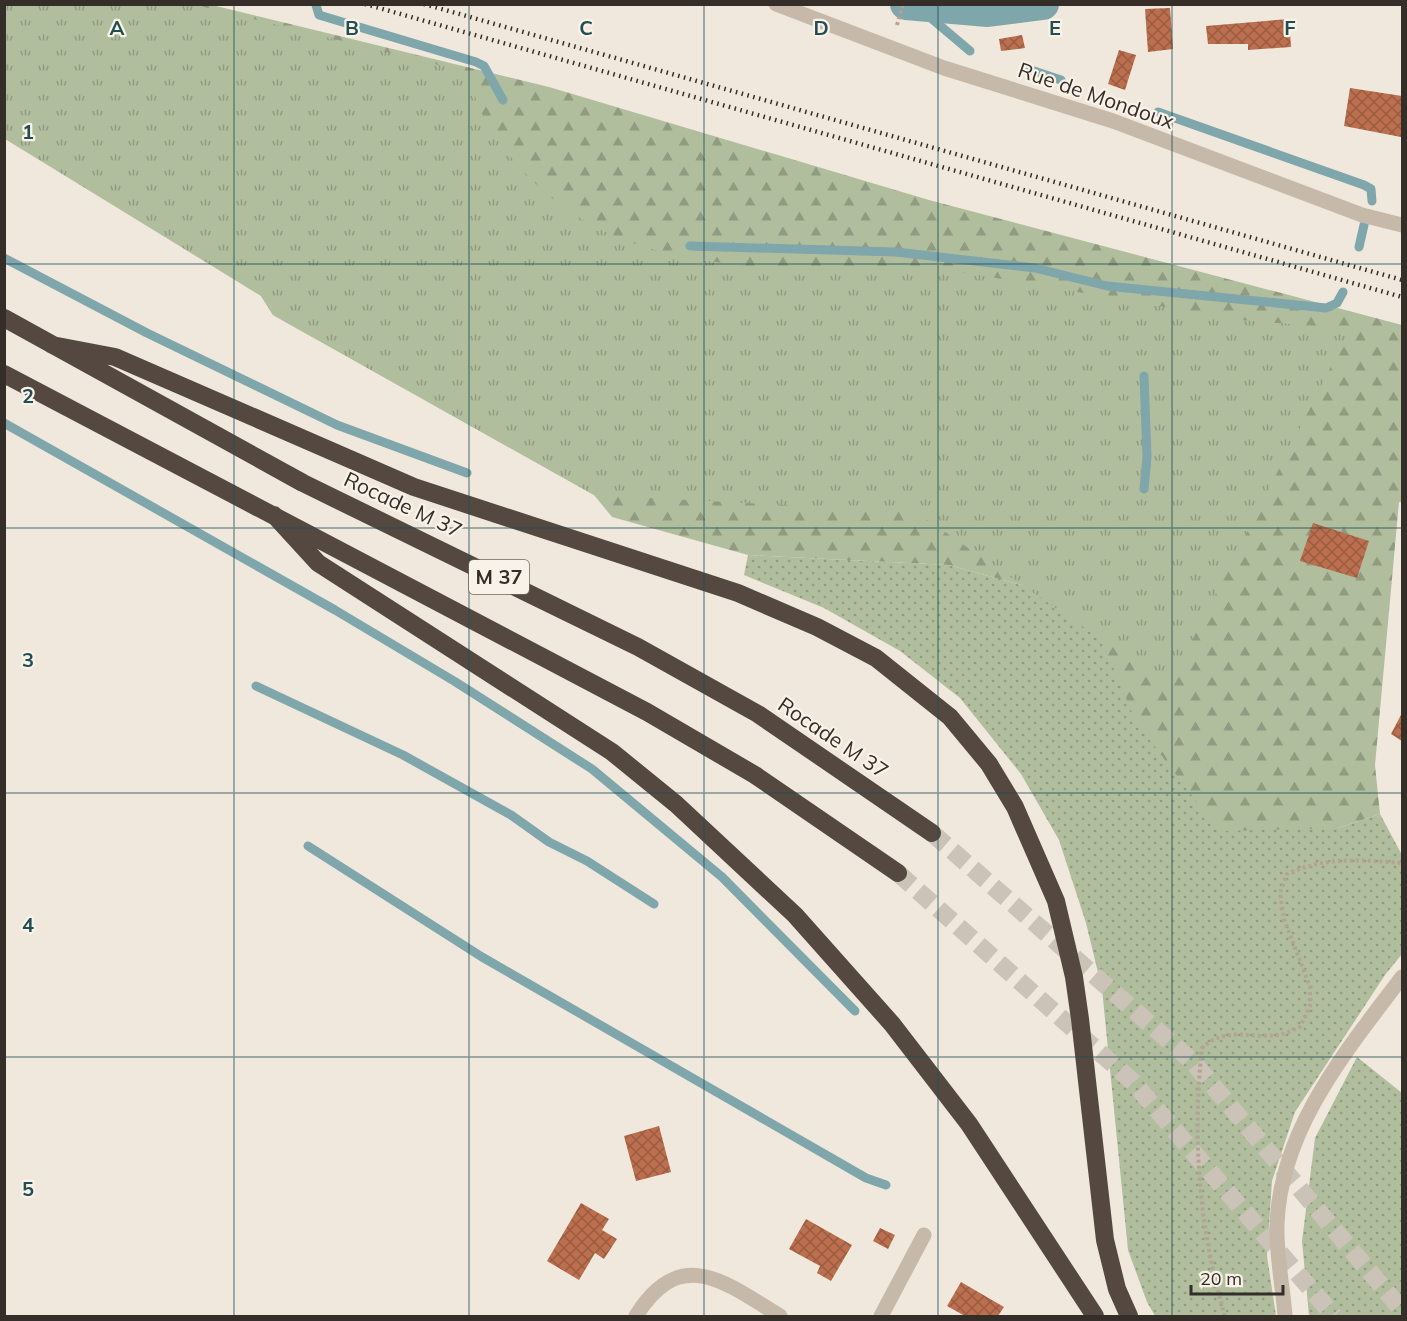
<svg xmlns="http://www.w3.org/2000/svg" width="1407" height="1321" font-family="Mulish,sans-serif">
<defs>
<pattern id="grass-dots" width="8" height="8" patternUnits="userSpaceOnUse" patternTransform="scale(1.5)"><rect width="8" height="8" fill="#b1be9e"/><path d="M2 2h.1M6 6h.1" fill="none" stroke="#919b81" stroke-width="1.8" stroke-linecap="round"/></pattern>
<pattern id="forest-firs" width="22" height="20" patternUnits="userSpaceOnUse" patternTransform="scale(1.5)"><rect width="22" height="20" fill="#b1be9e"/><path d="M5 1l3.5 6h-7zM16 11l3.5 6h-7z" fill="#919b81"/></pattern>
<pattern id="park-tufts" width="24" height="20" patternUnits="userSpaceOnUse" patternTransform="scale(1.5)"><rect width="24" height="20" fill="#b1be9e"/><path d="M3 7l-1-3M5 7V3M7 7l1-3M15 17l-1-3M17 17v-4M19 17l1-3" fill="none" stroke="#919b81"/></pattern>
<pattern id="building-cross-hatch" width="8" height="8" patternUnits="userSpaceOnUse" patternTransform="scale(1.5)"><rect width="8" height="8" fill="#bc6f4e"/><path d="M0 0l8 8M0 8l8-8" fill="none" stroke="#9a5c41"/></pattern>
</defs>
<rect width="100%" height="100%" fill="#f0e8dc"/>
<path fill="url(#grass-dots)" d="M748 555 949 565 1086 603 1338 828 1380 814 1402 855V954L1385 975 1295 1112 1272 1181 1267 1256 1276 1316H1155L1147 1302 1128 1250 1102 989 1086 923 1059 840 1021 774 960 698 900 651 824 608 744 575Z
M1357 1057 1402 1093V1316H1309L1302 1241 1315 1138Z"/>
<path fill="url(#forest-firs)" d="M5 5H212L549 87 929 200 1402 325V502H1399L1375 765 1380 814 1338 828 1219 831 1136 722 1086 603 949 565 748 555 612 517 594 495 273 315 261 296Z"/>
<path fill="url(#park-tufts)" d="M4 5H196L471 73C473 106 491 133 511 157 575 235 651 256 748 266 767 268 786 265 806 268H938L1241 320 1350 329 1169 686 916 512 594 495 273 315 261 296 5 139Z"/>
<g fill="none" stroke-linecap="round" stroke-linejoin="round">
<path stroke="#7ea6ab" stroke-width="9" d="M316 5 319 15 476 62 484 66 503 100
M918 7 970 51
M1025 68 1061 80
M1158 112 1364 185 1371 189 1372 201
M690 246 896 252 1035 268 1107 286 1326 308 1337 303 1343 292
M1359 247 1364 225
M4 258 147 333 337 425 467 473
M1144 376 1147 457 1144 489
M4 423 335 610 454 681 592 769 722 877 855 1011
M256 686 403 755 511 815 549 842 587 861 654 904
M308 846 482 957 866 1178 886 1185"/>
<path stroke="#7ea6ab" stroke-width="32" d="M906 4 988 11 1043 4"/>
</g>
<path fill="url(#building-cross-hatch)" d="M1170 8 1173 49 1148 52 1145 9Z
M1289 19 1291 47 1248 50V44H1208L1206 26Z
M1022 35 1025 48 1001 51 999 39Z
M1119 50 1136 55 1125 90 1108 84Z
M1350 88 1402 96 1401 137 1344 126Z
M1313 523 1369 541 1357 578 1300 561Z
M1402 713V741L1391 734Z
M659 1126 671 1172 636 1181 624 1136Z
M581 1203 609 1219 602 1230 617 1239 604 1259 595 1253 579 1280 547 1261Z
M806 1219 852 1245 831 1281 817 1273 820 1266 789 1249Z
M880 1228 895 1235 888 1249 873 1241Z
M961 1282 1004 1307 998 1316H965L947 1306Z"/>
<g fill="none" stroke-linecap="round" stroke-linejoin="round">
<path stroke="#cbc3b8" stroke-width="18" stroke-dasharray="18 9" stroke-linecap="butt" d="M932 833 1192 1061 1402 1310
M898 873 1133 1082 1334 1316"/>
<path stroke="#b3a394" stroke-width="4" stroke-dasharray="3 3" stroke-linecap="butt" d="M897 25 903 4
M1225 1316C1199 1230 1192 1137 1202 1048 1228 1024 1253 1041 1282 1034 1288 1033 1294 1029 1300 1027L1310 1006V987L1284 919 1280 893 1287 874C1327 856 1360 860 1402 863"/>
<path stroke="#c7b9a9" stroke-width="15" d="M776 4 944 68 1113 121 1362 215 1402 225
M636 1316C680 1244 726 1283 780 1316
M881 1316 924 1235
M1285 1316C1283 1287 1276 1255 1277 1225 1280 1129 1347 1050 1402 977"/>
<path stroke="#554840" stroke-width="18" d="M4 318 303 483 638 647 758 714 932 833
M52 345 115 357 414 487 738 593 817 627 876 658 950 717 989 764 1015 807 1056 901 1074 977 1080 1019 1105 1240 1117 1289 1129 1316
M4 374 647 712 755 775 898 873
M274 515 318 563 612 752 676 804 795 915 892 1024 969 1124 1095 1316"/>
<path stroke="#352d28" stroke-width="4.5" stroke-dasharray="1.5 4.5" stroke-linecap="butt" d="M365 4 1402 297
M424 4 1402 280"/>
</g>
<path fill="none" stroke="#214d53" stroke-width="1.5" stroke-opacity="0.55" d="M234 4V1316M469 4V1316M704 4V1316M938 4V1316M1172 4V1316M4 264H1402M4 528H1402M4 793H1402M4 1057H1402"/>
<g text-anchor="middle" stroke-width="4.5" stroke-linejoin="round" paint-order="stroke">
<rect fill="#f8f2e8" stroke="#706862" stroke-width="1.5" x="469" y="560" width="60" height="34" rx="4.5"/>
<g font-size="20" font-weight="bold" fill="#352d28">
<text x="499" y="584">M 37</text>
</g>
<g font-size="21" fill="#352d28" stroke="#f8f2e8">
<text transform="translate(1096 96) rotate(19)" y="7">Rue de Mondoux</text>
<text transform="translate(403 505) rotate(25)" y="7">Rocade M 37</text>
<text transform="translate(833 738) rotate(34)" y="7">Rocade M 37</text>
</g>
</g>
<g font-size="20" text-anchor="middle" font-weight="bold" fill="#214d53" stroke="#f8f2e8" stroke-width="4.5" stroke-linejoin="round" paint-order="stroke">
<text x="117" y="35">A</text>
<text x="352" y="35">B</text>
<text x="586" y="35">C</text>
<text x="821" y="35">D</text>
<text x="1055" y="35">E</text>
<text x="1290" y="35">F</text>
<text x="28" y="139">1</text>
<text x="28" y="403">2</text>
<text x="28" y="667">3</text>
<text x="28" y="932">4</text>
<text x="28" y="1196">5</text>
</g>
<rect width="1407" height="1321" fill="none" stroke="#352d28" stroke-width="12"/>
<path d="M1191 1285v9h92v-9" fill="none" stroke="#352d28" stroke-width="3"/>
<text x="1200" y="1285" font-size="18" fill="#352d28" stroke="#f8f2e8" stroke-width="4.5" paint-order="stroke">20 m</text>
</svg>
